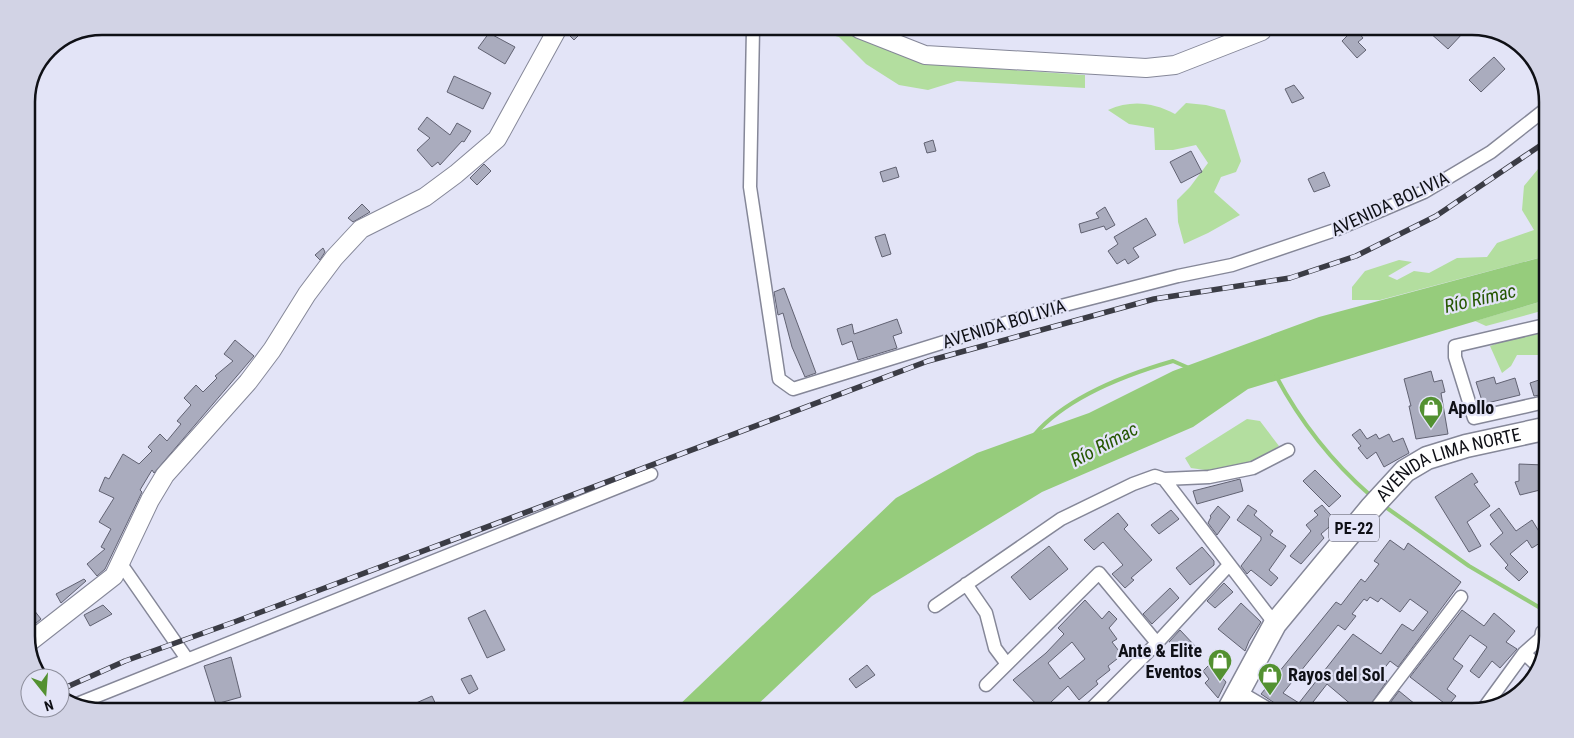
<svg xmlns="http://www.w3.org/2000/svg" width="1574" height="738" font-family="'Roboto Condensed',sans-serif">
<rect width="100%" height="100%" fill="#e3e4f7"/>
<path fill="#b3de9f" d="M810 29H848L915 58 942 65 1085 75V88L957 81 928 90 899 85 866 64 839 37Z
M1186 103 1206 105 1225 110 1241 161 1236 172 1221 177 1214 192 1240 215 1208 233 1184 244 1178 222 1177 200 1190 187 1208 163 1196 145 1173 150H1155L1154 128 1129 124 1108 110C1131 100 1152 102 1175 114Z
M1547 148 1546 256 1380 300H1352V287L1365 271 1399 260 1412 262 1388 276 1397 280 1414 271 1429 273 1457 258 1487 257 1497 243 1534 230 1522 210 1524 186 1543 163 1545 149Z
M1546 300 1545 310 1486 326 1475 321Z
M1545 326V355H1517L1511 366 1502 373 1490 346Z
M1247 419 1260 421 1279 446 1246 467 1219 472 1191 468 1185 458Z"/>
<path fill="#96cc7c" d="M1546 256V300L1248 389 1193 427 1042 492 872 596 753 709 676 708 896 498 977 453 1089 413 1173 371 1319 317Z"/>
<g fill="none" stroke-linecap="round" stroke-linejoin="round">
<path stroke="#96cc7c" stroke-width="4" d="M1276 376C1300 421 1331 461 1370 495
M1035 434C1067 397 1128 374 1173 361L1189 368
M1387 508 1469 566 1542 609"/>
</g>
<path fill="#aaacbe" stroke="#616272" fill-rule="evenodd" d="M569 28H586L574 40 567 33Z
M1352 31 1358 32 1363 38 1358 42 1366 50 1357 58 1342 41Z
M1429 32H1464L1448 49Z
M489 33 515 47 505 64 478 48Z
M1494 57 1505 69 1481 92 1469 80Z
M454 76 491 93 483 109 447 92Z
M1294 85 1304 98 1292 103 1285 89Z
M427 117 450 135 457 123 471 131 464 142 462 141 440 165 438 162 432 167 417 150 430 138 418 129Z
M933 140 936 151 927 153 924 143Z
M1191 151 1202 172 1181 183 1170 162Z
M484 164 491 171 477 185 470 178Z
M896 167 899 177 883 182 880 172Z
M1324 172 1330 186 1314 192 1308 179Z
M362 204 370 212 353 222 348 218Z
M1105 207 1115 225 1106 230 1104 226 1081 233 1079 224 1099 218 1096 213Z
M1146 218 1156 235 1133 248 1139 257 1128 264 1125 259 1117 264 1108 251 1118 244 1114 237Z
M885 234 891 254 882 257 875 237Z
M323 248 325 252 320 260 315 255Z
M784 288 816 373 805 377 792 347 783 313 778 315 774 292Z
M897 319 902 333 893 336 897 348 858 360 852 341 842 345 837 329 852 324 854 334Z
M235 340 254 356 154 473 152 470 140 490 142 492 105 569 97 576 87 564 105 549 101 547 111 529 99 522 114 498 99 491 105 477 109 479 123 454 139 464 152 451 148 447 160 434 167 441 181 424 177 421 191 405 184 398 196 385 203 392 217 378 215 376 233 361 224 354Z
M1431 371 1434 382 1442 380 1445 392 1441 393 1448 434 1416 439 1409 406H1411L1404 379Z
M1494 377 1496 384 1515 378 1520 395 1483 404 1476 382Z
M1545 378V394L1534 396 1530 383Z
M1360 429 1367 439 1376 434 1379 439 1389 434 1393 442 1403 438 1409 453 1384 467 1376 452 1367 459 1358 448 1361 446 1352 435Z
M1519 464 1544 465V489L1520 495 1515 482 1519 481Z
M1315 470 1341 496 1329 507 1303 481Z
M1472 473 1478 482 1474 484 1490 506 1467 522 1481 546 1469 552 1435 497Z
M1240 479 1243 491 1197 504 1193 491Z
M1248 505 1257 511 1254 515 1273 531 1270 535 1286 546 1269 570 1278 578 1271 586 1251 570 1247 574 1241 566 1261 540V537L1237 520Z
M1322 505 1336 521 1321 534 1324 538 1301 564 1290 556 1311 531 1306 525 1318 515 1314 511Z
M1218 506 1230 517 1217 535 1208 523 1211 517 1210 516Z
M1499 508 1516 531 1532 520 1543 538V541L1532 548 1527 540 1510 554 1528 572 1519 581 1505 568 1508 565 1490 544 1503 533 1490 515Z
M1171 510 1179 519 1159 534 1151 525Z
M1118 513 1128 525 1124 529 1152 560 1131 578 1134 580 1125 588 1112 574 1123 565 1103 542 1094 550 1084 540Z
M1390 540 1404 550 1408 543 1461 582 1398 667 1390 661 1379 675 1387 681 1366 711H1359L1327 684 1313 702 1326 711H1281L1276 704 1261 694 1336 602 1341 605 1361 579 1365 582 1379 564 1374 561ZM1370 597 1378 602 1381 598 1400 612 1410 599 1428 612 1413 631 1402 624 1381 654 1353 634 1299 703 1283 693 1338 625 1345 630 1356 616 1352 614 1364 599 1367 601Z
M1049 546 1068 569 1030 600 1011 577Z
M1202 547 1214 561V565L1190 585 1176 568Z
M84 579 86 581 61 603 56 594Z
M1224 583 1233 592 1215 608 1207 601Z
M1170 588 1179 598 1152 624 1143 614Z
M26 600 41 619 29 629 26 626Z
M1085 600 1102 619 1109 611 1117 619 1109 628 1117 639 1112 642 1122 655 1108 666 1110 670 1096 681 1098 684 1079 700 1068 686 1051 702 1058 710H1042L1013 680 1046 653 1064 634 1058 628ZM1072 642 1085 659 1060 679 1048 663Z
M1241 603 1261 622 1249 641 1245 651 1218 629Z
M103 605 112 614 90 626 84 615Z
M485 610 505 650 487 658 468 618Z
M1462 610 1484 626 1494 613 1515 631 1506 642 1517 649 1500 668 1492 661 1479 678 1470 671 1487 647 1470 635 1453 659 1463 666 1447 689 1456 696 1448 706 1410 677Z
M1180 630 1196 647 1183 658 1169 642Z
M231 657 241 697 216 704 204 666Z
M1210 664 1226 682 1218 698 1205 683 1209 679 1203 671Z
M867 665 875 675 856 688 849 679Z
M471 675 478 689 469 694 461 679Z
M1399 691 1410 700 1425 712 1384 711Z
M432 696 437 707H407Z"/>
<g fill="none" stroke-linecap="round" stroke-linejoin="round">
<defs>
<path id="street" d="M753 29 750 187 779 379 793 389 1057 307 1178 276 1232 265 1335 230 1424 192 1491 152 1547 108
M1545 402 1474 418 1455 357V346L1545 325
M1164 479 1275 624
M121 564 187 659
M966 584 986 613 995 648 1007 664
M935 606 1061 519 1133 484 1155 476 1164 479 1209 477 1253 468 1288 450
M1524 653 1540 668
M986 685 1099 573 1157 643
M1238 691 1272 711
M72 706 651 474
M1484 708 1524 653 1541 638 1542 632
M1090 710 1157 643 1229 565
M1374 711 1461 597"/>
<path id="secondary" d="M859 29 925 55 1146 68 1175 65 1262 31
M27 644 114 576 150 500 165 475 248 382 272 350 307 294 334 258 361 229 425 197 456 174 497 139 558 28"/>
<g id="highway">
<path id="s1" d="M1228 711 1275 624 1371 508 1405 471 1427 458 1466 446 1544 429"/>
</g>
</defs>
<use href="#street" stroke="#858798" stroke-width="15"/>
<use href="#secondary" stroke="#858798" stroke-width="20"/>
<use href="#highway" stroke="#858798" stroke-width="25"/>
<use href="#street" stroke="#fff" stroke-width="12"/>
<use href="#secondary" stroke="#fff" stroke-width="18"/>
<use href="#highway" stroke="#fff" stroke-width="22"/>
<defs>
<path id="rail" d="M60 690 125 661 237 621 928 361 1154 299 1290 278 1356 256 1436 216 1547 141"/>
</defs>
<use href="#rail" stroke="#3b3c45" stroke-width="5.5"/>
<use href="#rail" stroke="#e3e4f7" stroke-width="4" stroke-dasharray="11" stroke-linecap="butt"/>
</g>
<defs>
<symbol id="shop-pin" viewBox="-11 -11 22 30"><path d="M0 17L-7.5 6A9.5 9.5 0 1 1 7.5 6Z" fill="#539131" stroke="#e3e4f7"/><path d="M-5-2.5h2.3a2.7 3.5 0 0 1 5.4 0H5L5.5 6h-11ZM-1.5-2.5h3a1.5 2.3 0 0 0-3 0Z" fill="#fff"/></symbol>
</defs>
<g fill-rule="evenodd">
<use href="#shop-pin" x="1417" y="394" width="28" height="38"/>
<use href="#shop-pin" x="1206" y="647" width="28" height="38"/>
<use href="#shop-pin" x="1256" y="661" width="28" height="38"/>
</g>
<g text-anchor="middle" stroke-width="4.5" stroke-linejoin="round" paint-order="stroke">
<rect fill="#e3e4f7" stroke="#4f505a" stroke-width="1" x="1329" y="514.5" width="50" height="27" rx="4"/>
<g font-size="16" font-weight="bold" fill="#0f1016">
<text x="1354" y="534">PE-22</text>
</g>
<g font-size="18" fill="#0f1016" stroke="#e3e4f7">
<text transform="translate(1390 204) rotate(-25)" y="6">AVENIDA BOLIVIA</text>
<text transform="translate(1004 324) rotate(-17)" y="6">AVENIDA BOLIVIA</text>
<text dy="6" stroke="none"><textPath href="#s1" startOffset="342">AVENIDA LIMA NORTE</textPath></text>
</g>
<g font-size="18" font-weight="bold" fill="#0f1016" stroke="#e3e4f7" text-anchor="start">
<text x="1448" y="414">Apollo</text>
<text x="1202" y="657" text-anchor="end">Ante &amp; Elite<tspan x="1202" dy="21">Eventos</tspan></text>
<text x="1288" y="681">Rayos del Sol</text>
</g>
<g font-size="19" font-style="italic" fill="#255600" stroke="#e3e4f7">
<text transform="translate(1480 298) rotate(-13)" y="7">Río Rímac</text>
<text transform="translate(1104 444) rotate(-28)" y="7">Río Rímac</text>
</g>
</g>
<path d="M0 0H1574V738H0ZM102 35H1472A67 67 0 0 1 1539 102V636A67 67 0 0 1 1472 703H102A67 67 0 0 1 35 636V102A67 67 0 0 1 102 35Z" fill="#d2d3e5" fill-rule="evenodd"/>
<path fill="none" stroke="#0f1016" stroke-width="2.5" d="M102 35H1472A67 67 0 0 1 1539 102V636A67 67 0 0 1 1472 703H102A67 67 0 0 1 35 636V102A67 67 0 0 1 102 35Z"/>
<g transform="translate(45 693) rotate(163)"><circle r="24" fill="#e3e4f7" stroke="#8e8f9d"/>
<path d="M0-4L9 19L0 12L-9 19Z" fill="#539131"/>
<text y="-8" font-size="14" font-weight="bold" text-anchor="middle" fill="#0f1016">N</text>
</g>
</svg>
